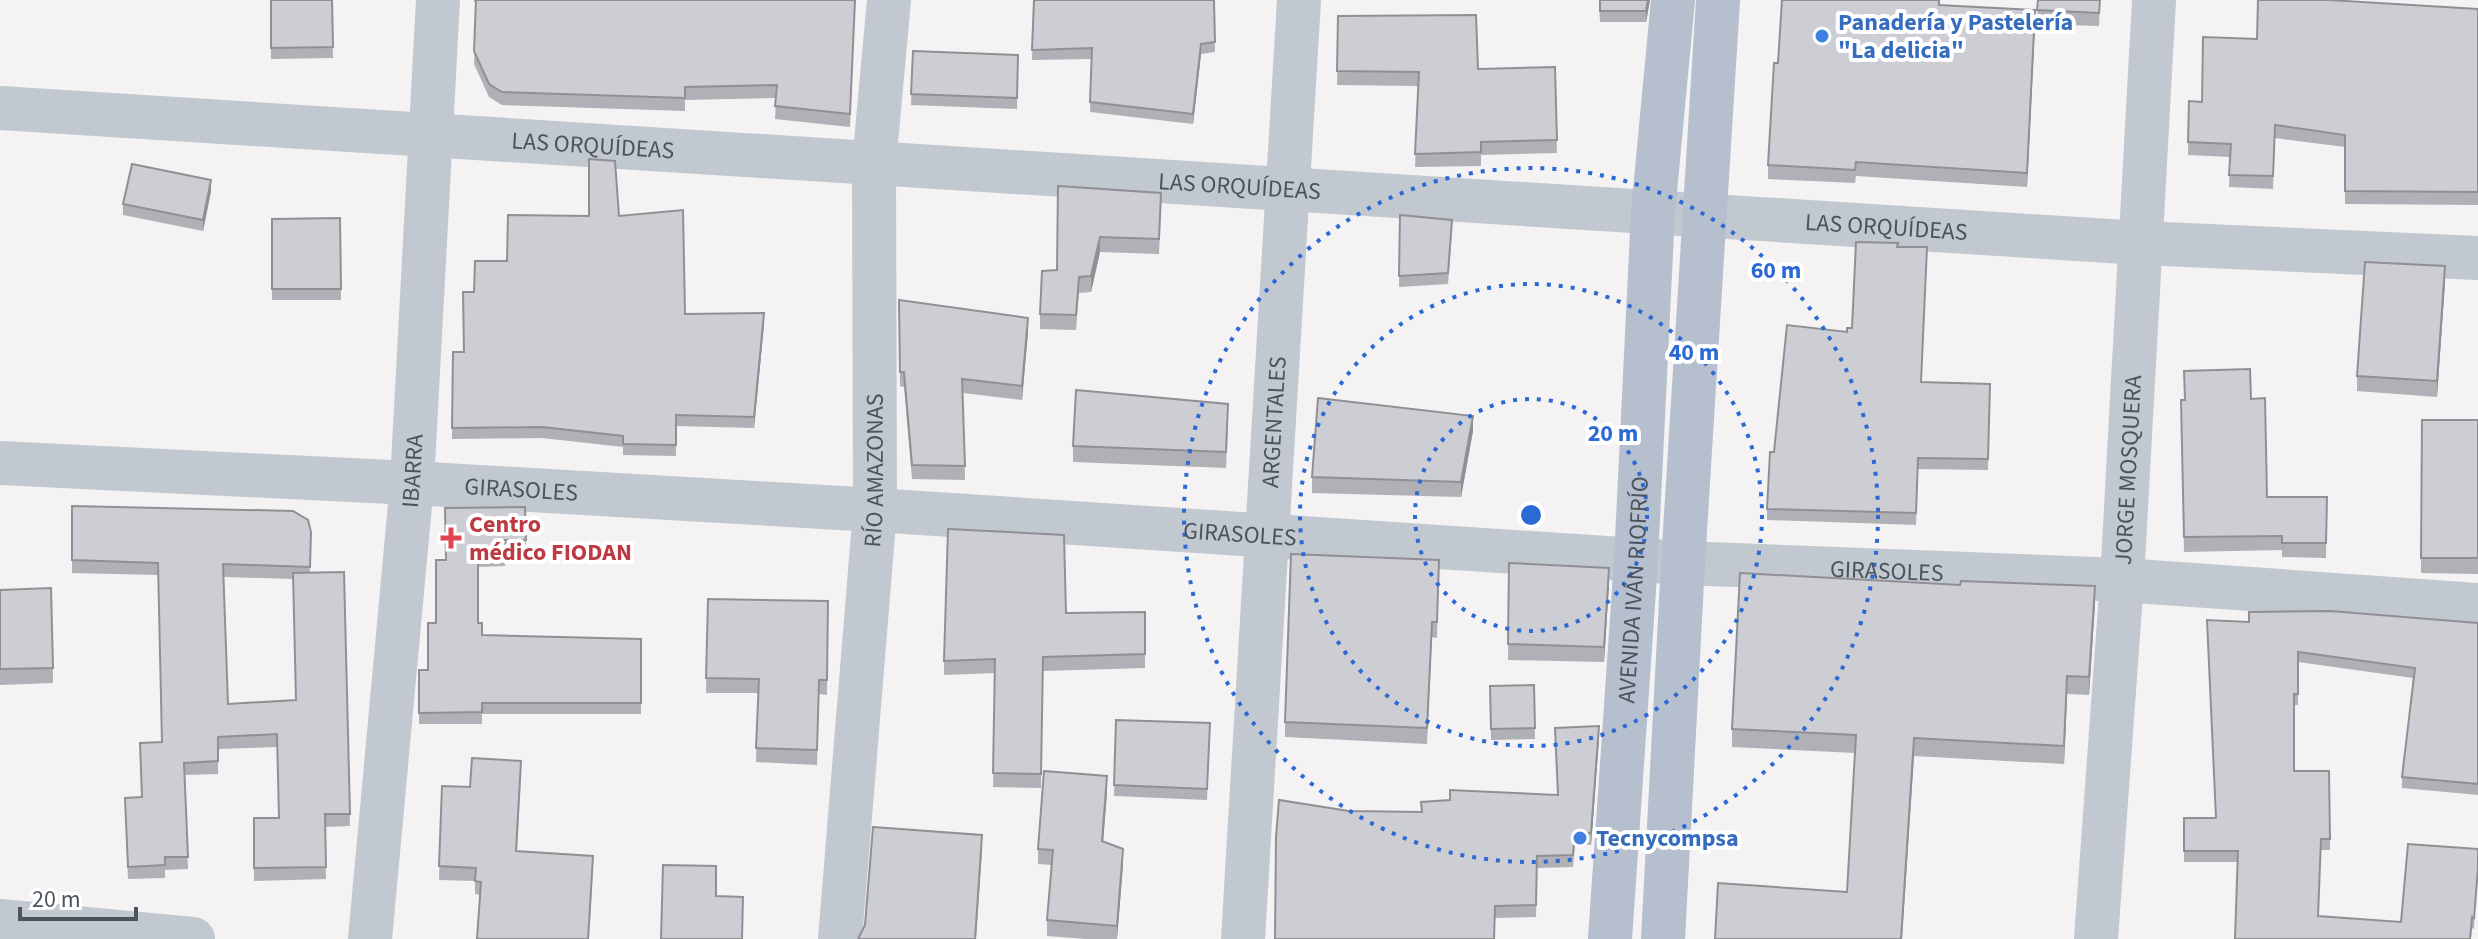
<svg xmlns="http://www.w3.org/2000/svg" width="2478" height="939" font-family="'Source Sans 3',sans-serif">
<rect width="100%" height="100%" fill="#f4f2f2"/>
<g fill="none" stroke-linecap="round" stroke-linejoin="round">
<g stroke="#c1c8cf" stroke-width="44">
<path id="s1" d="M0 108 2141 243 2478 258"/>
<path id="s2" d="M0 463 412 483 875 510 1683 563 2122 580 2478 605"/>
<path d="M0 921 193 939"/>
<path id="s3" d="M370 939 412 483 438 0"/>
<path id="s4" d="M840 939 875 510 874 164 889 0"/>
<path id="s5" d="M1243 939 1299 0"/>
<path id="s6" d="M2096 939 2122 580 2154 0"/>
</g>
<g stroke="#b5bfce" stroke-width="44">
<path id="s7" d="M1610 939 1636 560 1653 212 1673 0"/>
<path d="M1663 939 1683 563 1718 0"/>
</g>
</g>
<path fill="#b0b1b6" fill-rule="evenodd" d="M270 0H332L333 58 271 59Z
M474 0H855L850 127 775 119 776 98 685 100V111L502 105 489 97 474 64 476 2H474Z
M1034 0H1214L1215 52 1201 54 1193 124 1090 112 1092 59 1032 60Z
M1599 0H1650L1646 22H1600Z
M2038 0H2100L2099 26 2037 24Z
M1939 5 2035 23 2027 187 1856 176 1855 183 1768 179V165L1778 63Z
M2478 9V205L2345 204V147L2275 138 2273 189 2229 187 2230 157 2188 155 2189 101 2202 102 2257 39Z
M1338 16 1478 69 1555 67 1557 153 1481 155V166L1415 167 1418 86 1337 85Z
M913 51 1018 55 1017 109 911 105Z
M1058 186 1161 208 1159 254 1100 252 1091 292 1079 293 1076 330 1040 329V314L1057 270Z
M211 191 203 231 123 215V204Z
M1400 215 1452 231 1448 284 1399 287Z
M619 216 685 314 764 324 754 428 676 426V456L623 455V447L542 438 452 439 453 352H464L507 261Z
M340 218 341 300H272V219Z
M1897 247 1922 382 1990 384 1988 470 1918 469 1916 525 1767 520V509L1774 452 1847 332 1852 328Z
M2445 282 2437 397 2357 391V376Z
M899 300 1028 332 1022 400 963 393 965 480 912 479 904 387 900 386Z
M2251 399 2267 497H2327L2326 558 2282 557V550L2184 552 2181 415Z
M1228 420 1226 468 1073 462V446Z
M2422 420H2478V574L2421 573Z
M1473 431 1461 497 1312 493V477Z
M72 506 308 520 310 573 344 572 350 826 325 827 326 879 254 881V818H279L277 747 218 749V774L185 775 188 869 165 870V878L128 879 125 810 141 797 162 742 158 575 72 573ZM224 577 293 579 296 700 228 704Z
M525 507 526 551H505V566L478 567V623L482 635 641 639V714H482V724H419V670H428L446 560Z
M1439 560 1437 638 1432 637 1427 744 1285 737V722Z
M1509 563 1609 583 1604 662 1508 660Z
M0 590 53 668V683L0 685Z
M708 599 828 601 827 695 819 694 817 765 756 762 758 693H706Z
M2095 604 2089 695 2067 694 2064 764 1914 756 1847 892 1855 753 1732 747V729Z
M1145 612V668L1043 671 1041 788 993 787 995 673 944 675V661L1066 613Z
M2249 622 2478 623V795L2402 788V777L2413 678 2298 662V705H2294V771H2329L2330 850H2321L2318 916 2401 922 2478 849 2474 929 2472 928 2471 939H2235L2238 862H2184V818H2215Z
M1534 685 1535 739 1491 740 1490 686Z
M1116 720 1210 723 1207 800 1114 796Z
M1555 728 1599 738 1591 845 1575 844 1573 867 1537 868 1536 917 1495 918 1349 811 1421 812V802L1558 795Z
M521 774 517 851 593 870 589 939H477L480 895 475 894V881L439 880 442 786 470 787Z
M1107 792 1103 841 1123 864 1117 939H1086L1047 936V920L1052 865 1038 864V849Z"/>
<path fill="#909094" d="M1648 0H1650L1646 22V11Z
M2035 10V23L2027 187V173Z
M1201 44V54L1193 124V114Z
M211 180V191L203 231V220Z
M1100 237V252L1091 292V276Z
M2445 266V282L2437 397V381Z
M764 313V324L754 428V417Z
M1028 318V332L1022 400V386Z
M1473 416V431L1461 497V482Z
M1609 568V583L1604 662V647Z
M2095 586V604L2089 695V677Z
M2067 676V694L2064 764V746Z
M1599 726V738L1591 845V833Z
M1914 738V756L1902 939H1901Z
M1107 776V792L1102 856V841Z
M982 835V850L976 939H975Z
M1123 849V864L1117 939V926Z"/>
<path fill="#cdced4" stroke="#909094" stroke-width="2" d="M271 0H332L333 47 271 48Z
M476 0H855L850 114 775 106 777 85 685 87V98L502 92 489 84 474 51Z
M1034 0H1214L1215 42 1201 44 1193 114 1090 102 1092 48 1032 50Z
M1600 0H1648L1646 11H1600Z
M1782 0H1939V5L2035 10 2027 173 1856 162 1855 170 1768 165 1774 63H1778Z
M2038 0H2100L2099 13 2037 10Z
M2258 0H2329L2478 9V192L2345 191V135L2275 125 2273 176 2229 175 2231 144 2188 142 2189 101 2202 102 2203 37 2257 39Z
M1476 15 1478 69 1555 67 1557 140 1481 142V152L1415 154 1419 72 1337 71 1338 16Z
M913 51 1018 55 1017 98 911 94Z
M589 159 615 161 619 216 683 210 685 314 764 313 754 417 676 415V445L623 444V436L542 427 452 428 453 352H464L463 292H474L475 261H507L508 215 589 216Z
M132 164 211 180 203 220 123 204Z
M1058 186 1161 193 1159 239 1100 237 1091 276 1079 277 1076 315 1040 314 1042 271 1057 270Z
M1400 215 1452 220 1448 273 1399 276Z
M340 218 341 289H272V219Z
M1856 242 1898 243 1897 247H1927L1921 382 1990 384 1988 459 1918 458 1916 513 1767 509 1770 452H1774L1787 325 1847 332V328H1852Z
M2365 262 2445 266 2437 381 2357 376Z
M899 300 1028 318 1022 386 962 379 965 466 912 465 904 372H900Z
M2250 369 2251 399 2265 398 2267 497H2327L2326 543H2282V536L2184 537 2181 400H2185L2184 371Z
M1076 390 1228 404 1226 452 1073 446Z
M1318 398 1473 416 1461 482 1312 477Z
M2422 420H2478V558H2421Z
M72 506 293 511 308 520 311 532 310 567 223 564 228 704 296 700 293 573 344 572 350 814H325L326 867 254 868V818H279L277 734 218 737V761L184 763 188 857H165V865L128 867 125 798 142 797 140 743 162 742 158 563 72 560Z
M525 507 526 540H505V555L478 556V623H482V635L641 639V703H482V712L419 713V670H428V623H436V560H446L445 508Z
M948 529 1064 535 1066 613 1145 612V654L1043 657 1041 774 993 773 995 659 944 661Z
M1291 554 1439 560 1437 622H1432L1427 728 1285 722Z
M1509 563 1609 568 1604 647 1508 644Z
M1740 573 1960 585 1961 581 2095 586 2089 677 2067 676 2064 746 1914 738 1901 939H1715L1718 883 1847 892 1856 735 1732 729Z
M51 588 53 668 0 669V590Z
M708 599 828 601 827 680H819L817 750 756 748 759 679 706 678Z
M2330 611 2478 623V784L2402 777 2415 668 2298 652V694H2294V771H2329L2330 839H2321L2318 916 2401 922 2408 844 2478 849V868L2474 918 2472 917 2470 939H2235L2238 851H2184V818H2216L2207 620 2249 622V612Z
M1534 685 1535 728 1491 729 1490 686Z
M1116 720 1210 723 1207 789 1114 785Z
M1599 726 1591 833 1575 832 1573 855 1537 856 1536 905 1495 906 1494 939H1275L1276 837 1279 800 1349 811 1422 812 1421 802 1450 800V790L1558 795 1555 728Z
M472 758 521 761 516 851 593 856 588 939H477L481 882 475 881 476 868 439 866 442 786 470 787Z
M1044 771 1107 776 1102 841 1123 849 1117 926 1047 920 1053 850 1038 849Z
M873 827 982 835 975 939H858L865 925Z
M663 865 716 866V896L743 897 742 939H661Z"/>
<g fill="none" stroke="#2b69d5" stroke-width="4" stroke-dasharray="4 8">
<circle cx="1531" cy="515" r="116"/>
<circle cx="1531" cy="515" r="231"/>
<circle cx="1531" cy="515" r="347"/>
</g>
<g fill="#3f7fe0" stroke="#fff" stroke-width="3">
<circle cx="1822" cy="36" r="8"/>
<circle cx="1580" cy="838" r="8"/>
</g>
<path fill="#e0444e" stroke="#fff" stroke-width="3" d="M447 526h8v8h8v8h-8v8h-8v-8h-8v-8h8z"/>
<g text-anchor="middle" stroke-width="8" stroke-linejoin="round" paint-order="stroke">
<g font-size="24" font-weight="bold" fill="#366cbe" stroke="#fff" text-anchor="start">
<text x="1838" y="30">Panadería y Pastelería<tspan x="1838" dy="28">"La delicia"</tspan></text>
<text x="1596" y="846">Tecnycompsa</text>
</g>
<g font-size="24" fill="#4b545e" stroke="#fff">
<text dy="8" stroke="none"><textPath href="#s1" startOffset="594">LAS ORQUÍDEAS</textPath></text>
<text dy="8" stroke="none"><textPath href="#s1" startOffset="1242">LAS ORQUÍDEAS</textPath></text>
<text dy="8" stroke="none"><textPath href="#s1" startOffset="1890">LAS ORQUÍDEAS</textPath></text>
<text dy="8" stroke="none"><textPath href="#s5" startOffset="518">ARGENTALES</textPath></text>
<text dy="8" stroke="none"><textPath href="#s3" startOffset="470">IBARRA</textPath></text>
<text dy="8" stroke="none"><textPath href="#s4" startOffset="470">RÍO AMAZONAS</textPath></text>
<text dy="8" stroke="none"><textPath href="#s6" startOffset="470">JORGE MOSQUERA</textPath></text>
<text dy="8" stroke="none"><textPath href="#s2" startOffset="522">GIRASOLES</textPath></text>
<text dy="8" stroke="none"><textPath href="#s2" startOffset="1242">GIRASOLES</textPath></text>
<text dy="8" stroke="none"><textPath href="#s2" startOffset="1890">GIRASOLES</textPath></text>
<text dy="8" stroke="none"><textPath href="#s7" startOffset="350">AVENIDA IVÁN RIOFRÍO</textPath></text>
</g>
<g font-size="24" font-weight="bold" fill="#be3a42" stroke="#fff" text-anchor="start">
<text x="469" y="532">Centro<tspan x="469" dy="28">médico FIODAN</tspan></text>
</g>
</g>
<circle cx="1531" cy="515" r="12" fill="#2b69d5" stroke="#fff" stroke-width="4"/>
<g font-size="24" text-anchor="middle" font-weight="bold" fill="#2b69d5" stroke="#fff" stroke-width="8" stroke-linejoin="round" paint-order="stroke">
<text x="1776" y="278">60 m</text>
<text x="1694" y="360">40 m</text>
<text x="1613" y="441">20 m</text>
</g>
<path d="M20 907v12h116v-12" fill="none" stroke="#4b545e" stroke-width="4"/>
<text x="32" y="907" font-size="24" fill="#4b545e" stroke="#ffffff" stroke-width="6" paint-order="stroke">20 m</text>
</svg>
